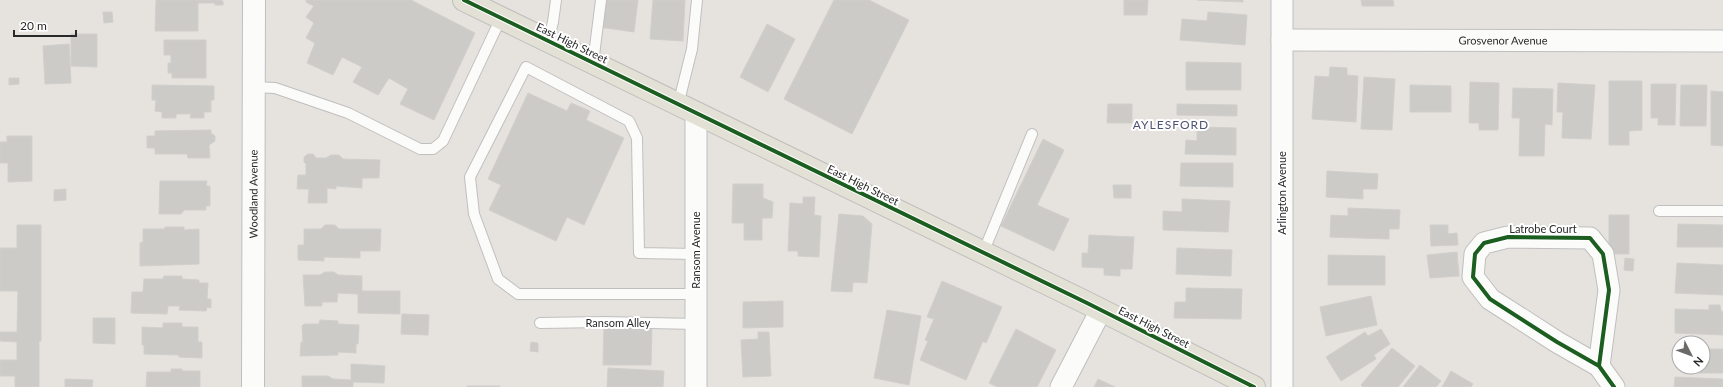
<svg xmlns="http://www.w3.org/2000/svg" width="1723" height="387" font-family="Lato,sans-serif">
<rect width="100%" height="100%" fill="#e6e3df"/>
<path fill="#cdcbc8" stroke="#d1cfcb" d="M156 0H219L223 1V5H215V3H198V31H155Z
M306 0H411L475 33 434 120 400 104 408 89 389 78 378 95 353 82 362 67 342 57 333 75 307 63 315 43 306 38 314 23 306 17 314 6 306 2Z
M603 0H638L634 32 599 27Z
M653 0H685L683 41 650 39Z
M834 0H869L909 20 852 134 784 99Z
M1124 0H1148L1147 15H1124Z
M1197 0H1243V2Z
M1361 0H1393L1394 6H1362Z
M103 12H112L113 22 104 23Z
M1208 12 1247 15 1245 45 1180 40 1182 19 1207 21Z
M767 24 795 39 768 92 740 77Z
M71 34H97V67L71 66Z
M164 40H206V78H172V73H168V63H171V55H164Z
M69 44 71 83 45 84 43 46Z
M1186 62 1241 63V90H1186Z
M1330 67 1347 68V75L1358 76 1356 122 1312 119 1315 76 1329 77Z
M1364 77 1395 79 1392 130 1361 129Z
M9 78H19V84L9 85Z
M1609 81H1642V130L1629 131V145H1609Z
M1470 82 1499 83 1498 130H1479V123H1469Z
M1558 83 1595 85 1591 139 1562 138 1563 112H1557Z
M1651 84H1676L1675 125H1658V118H1651Z
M152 85 214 86V100H211V112H204V118H190L191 114H176V118H162V112L155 111 156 100H152Z
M1410 85 1451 86V112H1410Z
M1681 85H1707L1706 126H1680Z
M1513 88 1553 89 1552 125 1545 124 1544 156H1519L1520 118H1512Z
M1711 91 1723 92V146L1711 145Z
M528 93 567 111 571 103 590 111 586 120 624 138 584 225 567 217 556 241 489 210 501 185 488 179Z
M1108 104H1132V123H1107Z
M1177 104 1237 105V116L1177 115Z
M1197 127 1236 128V155L1185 154 1186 140 1197 141Z
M211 130V133L215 136V141L209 145 210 158H188L187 154H155V148H147V136H155V131Z
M7 136H32V181L8 182V163H0V142H7Z
M1043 139 1064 150 1037 205 1069 219 1054 251 1001 226Z
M308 154H313L316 158H326L331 155H339L343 159 380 160 379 178H362V188L336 186V189L327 188V203H308L309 189H297L298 175H306V164L304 162V157Z
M1181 163H1233V187L1180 186Z
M1327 171 1378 174 1377 189H1363V199L1326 197Z
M160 181H207L206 186H210V206H206V210H184L181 214H159Z
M733 184H763V198L773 202 772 218H762V240H744V223H732Z
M1113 185H1131V198H1114Z
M66 189V200L54 201V190Z
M803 197H815L814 215 821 216 819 257 798 256V251H788L790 203 803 204Z
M1182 199 1230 201 1228 232 1163 230V211L1182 212Z
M1348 208 1400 210 1399 229H1389V239L1330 237 1331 215 1348 216Z
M839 214 863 216 872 224 867 283 853 282 852 292 831 291Z
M1609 215H1629V254H1609Z
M1678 224 1723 225V247H1677Z
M17 225H41V341H39V387H15V376H0V360H17V342L0 341V332H17L18 291H0V248H17Z
M325 225H335L339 229H381L380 251H360V258L324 257V261L298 260V245H304V229H321Z
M1430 225H1448V234L1457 233 1458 245 1431 246Z
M165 227H184V230L199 229V264L140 266V243L143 242V229H165Z
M1089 235 1134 237 1132 269H1120V276L1104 275V268L1082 267V253H1088Z
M1177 248 1232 250 1231 276 1176 274Z
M1457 252 1459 276 1430 278 1427 255Z
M1328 255 1385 256V285H1328Z
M1625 258 1634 259 1633 271 1624 270Z
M1677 263 1723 265V295L1675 293Z
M325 272H334L338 275 362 276V291H400V314L358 313V294L338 293 337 302H322V306H305L303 275H320Z
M164 276H182V279L199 280V283H208L207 299H211V308L207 307 206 311 179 310 180 306H168L167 314 131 313 132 292H143L144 279H163Z
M942 281 1002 307 986 343 983 341 966 380 920 360 928 341 925 340 934 319 927 317Z
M1186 288 1242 289 1241 319 1174 318 1175 302H1186Z
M1371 296 1377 325 1326 336 1320 307Z
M783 301V327L743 328V302Z
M1709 305H1720L1721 311 1723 312V335L1675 333V309L1709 310Z
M887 310 921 316 909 385 874 378Z
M402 314 429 315 428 335 401 334Z
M93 318H115V344L93 343Z
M320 320 338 321V324L359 325 358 344H356V353L338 352V355L300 356 301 342H303L302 326 304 324H319Z
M163 323H182V327H198V342H202V358L179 357V355L144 354V345H142V327L163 328Z
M604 324 652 325 651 365H603Z
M1016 329 1056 350 1037 387H997L989 383Z
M1381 329 1390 344 1374 355 1376 359 1341 381 1326 357 1365 332 1368 336Z
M758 332H769L771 376 743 377 741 340 758 339Z
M531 342 538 343V352L530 351Z
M1392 348 1415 366 1398 387H1363L1361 385Z
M1703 349H1723V373H1685L1686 367H1703Z
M351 364 385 366 384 383 353 382V387H302V376H328L333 379 351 380Z
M1420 365 1441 381 1436 387H1403Z
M608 368 664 371 663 387H607Z
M171 369H182V371H200V387H146L147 372H171Z
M1451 371 1473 384 1471 387H1442Z
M1675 377 1723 379V387H1674Z
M65 379 93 380 92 387H65Z
M1098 379 1115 387H1094Z
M467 386H500V387H467Z"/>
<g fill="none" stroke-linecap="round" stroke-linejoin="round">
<defs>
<path id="service" d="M548 41 553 22 556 0
M593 63 601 0
M253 87 275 88 348 113 420 149H433L443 141 501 18
M678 105 692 49 697 0
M1659 211H1723
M983 253 1032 134
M696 254 639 253 637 138 629 121 526 67 470 177 474 214 498 279 518 294H696
M540 323 604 322 696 324"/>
<g id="minor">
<path id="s1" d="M1282 40 1723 41"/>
<path d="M1599 366 1557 342 1490 299 1473 277 1475 254 1484 243 1508 237 1590 238 1603 254 1609 290 1599 366 1614 387"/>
<path d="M696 387V114"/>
<path d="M1061 387 1101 310"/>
<path d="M1282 387V0"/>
</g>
<g id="tertiary">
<path id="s2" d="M253 387 254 0"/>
</g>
<path id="primary" d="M464 0 1087 303 1254 387"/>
</defs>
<use href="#service" stroke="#c0bfc0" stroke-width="12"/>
<use href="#minor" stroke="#c0bfc0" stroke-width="23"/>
<use href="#tertiary" stroke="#c0bfc0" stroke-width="24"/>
<use href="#primary" stroke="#bfbebd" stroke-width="24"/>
<use href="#service" stroke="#fbfbfa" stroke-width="10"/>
<use href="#minor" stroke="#fbfbfa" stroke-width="21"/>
<use href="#tertiary" stroke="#fbfbfa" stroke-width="22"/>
<use href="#primary" stroke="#e3e0d5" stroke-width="22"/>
<defs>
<path id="cycleway" d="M464 0 1087 303 1254 387
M1599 366 1557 342 1490 299 1473 277 1475 254 1484 243 1508 237 1590 238 1603 254 1609 290 1599 366 1614 387"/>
</defs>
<use href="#cycleway" stroke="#fff" stroke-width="6"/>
<use href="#cycleway" stroke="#1b5e20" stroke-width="4"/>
</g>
<g text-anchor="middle" stroke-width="4" stroke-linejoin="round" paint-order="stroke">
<g font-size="11" fill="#292929" stroke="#fff">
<text dy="4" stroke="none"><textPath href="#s1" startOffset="221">Grosvenor Avenue</textPath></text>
<text transform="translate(572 43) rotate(26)" y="4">East High Street</text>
<text transform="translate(863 185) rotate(26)" y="4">East High Street</text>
<text transform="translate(1282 193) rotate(-90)" y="4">Arlington Avenue</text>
<text dy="4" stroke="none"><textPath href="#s2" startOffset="193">Woodland Avenue</textPath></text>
<text x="1543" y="233">Latrobe Court</text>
<text transform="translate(696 250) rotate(-90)" y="4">Ransom Avenue</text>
<text x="618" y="327">Ransom Alley</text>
<text transform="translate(1154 327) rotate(27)" y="4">East High Street</text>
</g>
<g font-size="12" letter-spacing="1" fill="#4e5474" stroke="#fff">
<text x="1171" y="129">AYLESFORD</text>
</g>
</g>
<g transform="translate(1691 355) rotate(132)"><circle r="19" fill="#ffffff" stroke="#a9a9a9"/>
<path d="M0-3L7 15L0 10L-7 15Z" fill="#6b6a69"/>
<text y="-6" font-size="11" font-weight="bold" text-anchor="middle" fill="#292929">N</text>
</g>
<path d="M14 30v6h62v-6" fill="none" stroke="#292929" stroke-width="2"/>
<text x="20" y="30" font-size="12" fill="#292929" stroke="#ffffff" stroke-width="3" paint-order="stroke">20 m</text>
</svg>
